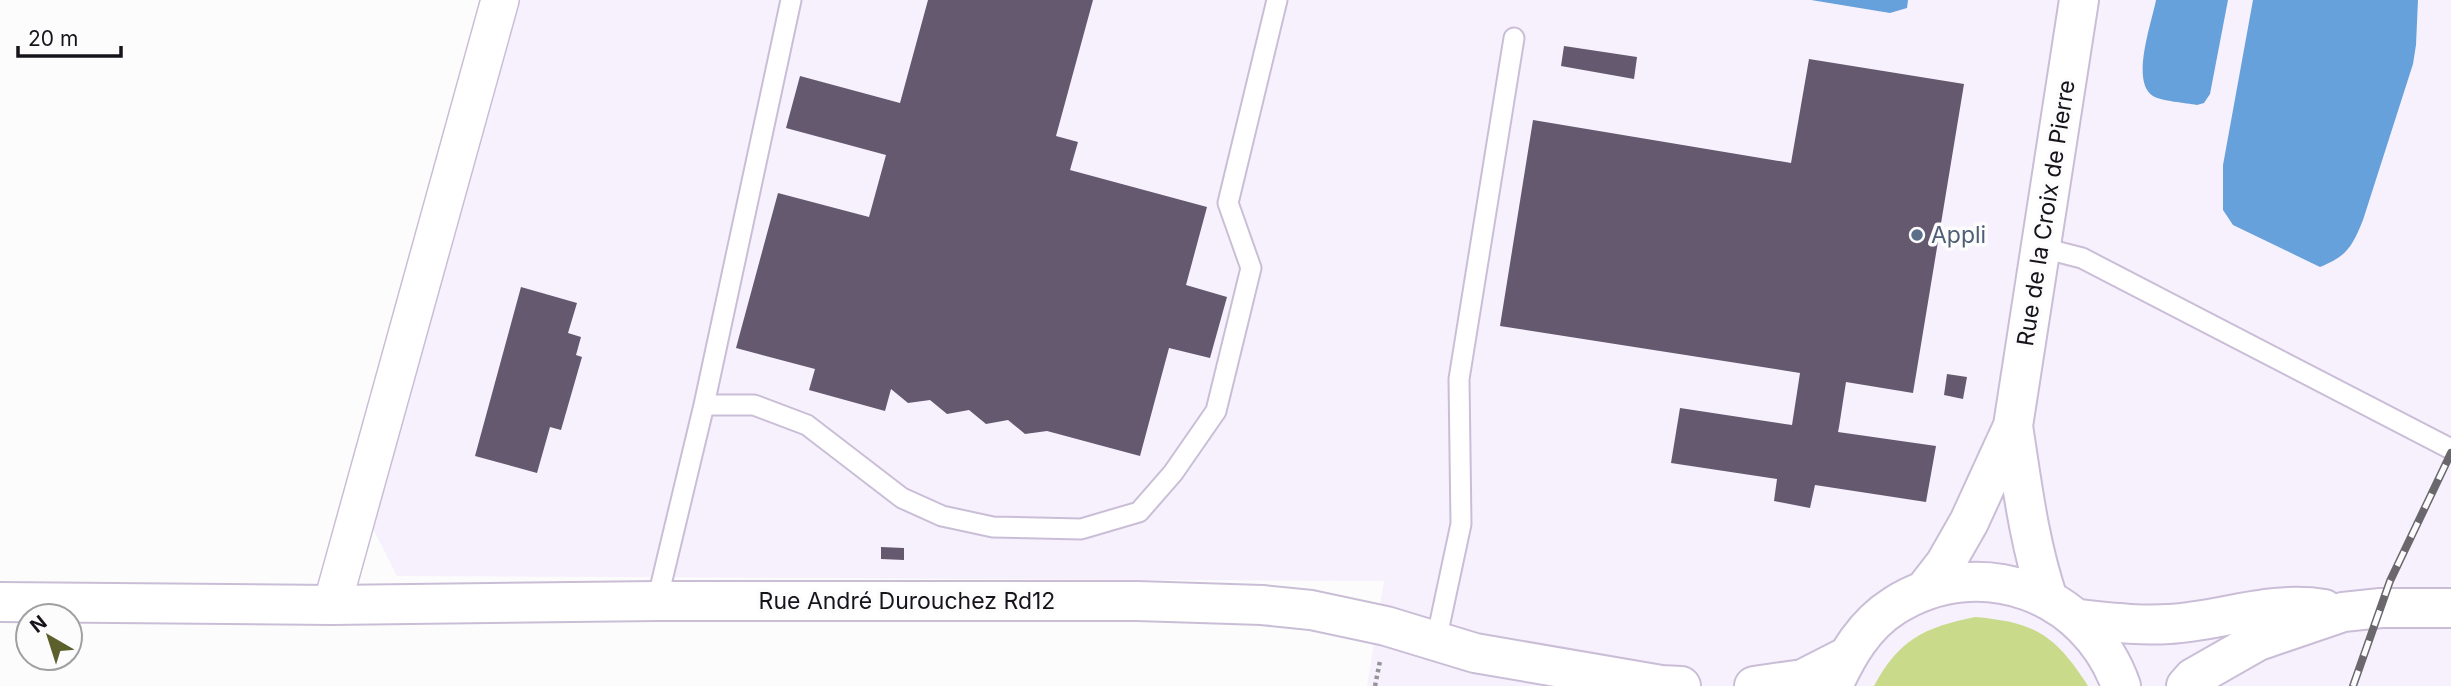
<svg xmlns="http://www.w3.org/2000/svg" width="2451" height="686" font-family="Inter,sans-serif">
<rect width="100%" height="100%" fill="#fcfcfc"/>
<path fill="#f7f1fe" d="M509 0H2451V686H1367L1384 581 397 576 364 511Z"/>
<path fill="#cada8b" d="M1975 617C2035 622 2055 635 2088 686H1874C1898 640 1925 627 1975 617Z"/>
<path fill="#67a1db" d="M1811 0H1908L1907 8 1890 13Z
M2156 0H2228L2210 94 2204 103 2197 105C2186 103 2161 101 2153 96 2130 82 2152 22 2156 0Z
M2253 0H2418L2416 45 2413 64 2363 220C2352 247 2347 256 2320 267L2233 225 2223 210V165Z"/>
<path fill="#64596f" d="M928 0H1093L1056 136 1078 142 1070 170 1207 207 1186 285 1227 297 1210 358 1169 348 1140 456 1047 431 1025 434 1008 420 986 424 969 410 947 414 930 400 908 403 891 389 885 411 809 390 815 369 736 348 778 193 869 217 886 155 786 128 800 76 900 103Z
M1564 46 1637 57 1634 79 1561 66Z
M1809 59 1964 84 1913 393 1846 382 1839 427 1838 432 1936 446 1926 502 1815 485 1810 508 1774 501 1777 479 1671 463 1680 408 1792 425 1800 373 1500 326 1533 120 1791 163Z
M521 287 577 303 568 333 581 337 576 355 582 357 561 430 550 427 537 473 475 456Z
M1947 374 1967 377 1963 399 1944 395Z
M881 547 904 548V560L881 559Z"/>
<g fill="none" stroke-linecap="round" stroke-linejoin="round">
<defs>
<path id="service" d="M2039 247 2082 258 2451 449
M704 405H754L807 425 902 498 942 516 993 527 1081 529 1139 512 1173 473 1216 411 1251 268 1228 203 1277 0
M657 601 704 405 791 0
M1436 641 1461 524 1459 379 1514 38"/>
<path id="minor" d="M332 605 500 0"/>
<path id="secondary" d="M2013 426C2022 484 2029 543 2048 599
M1924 591 1945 564 1969 522 2013 426 2079 0
M0 602 332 605 657 601H1137L1262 605 1311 610 1386 626 1475 653 1661 685 1681 686
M2077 619C2108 622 2138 626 2169 624 2221 621 2271 600 2324 609
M1754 686 1803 679 1846 657
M1833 686C1847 655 1864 625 1894 606 1979 552 2088 592 2121 686
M2186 686 2193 678 2258 641 2343 612 2381 608H2451"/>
</defs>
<use href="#service" stroke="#cabed7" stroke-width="23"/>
<use href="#minor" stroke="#cabed7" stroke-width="40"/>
<use href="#secondary" stroke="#cabed7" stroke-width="42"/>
<path stroke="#959497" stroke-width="4.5" stroke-dasharray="3.5 3.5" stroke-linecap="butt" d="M1375 686 1380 661"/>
<use href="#service" stroke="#fff" stroke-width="19"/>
<use href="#minor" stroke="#fff" stroke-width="37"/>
<use href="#secondary" stroke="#fff" stroke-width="38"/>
<defs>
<path id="rail" d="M2353 686 2390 581 2451 453"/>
</defs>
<use href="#rail" stroke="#6a686d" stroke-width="8"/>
<use href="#rail" stroke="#fcfcfc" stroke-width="5" stroke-dasharray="16" stroke-linecap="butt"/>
</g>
<circle fill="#5c6f8a" stroke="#fcfcfc" stroke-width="2.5" cx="1917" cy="235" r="7"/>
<g text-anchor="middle" stroke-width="7" stroke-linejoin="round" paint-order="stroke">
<g font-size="23" fill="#17131b" stroke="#fcfcfc">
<text transform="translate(2046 213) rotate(-81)" y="8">Rue de la Croix de Pierre</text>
<text x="907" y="609">Rue André Durouchez Rd12</text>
</g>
<g font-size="23" fill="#4e5e75" stroke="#fcfcfc" text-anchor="start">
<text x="1931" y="243">Appli</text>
</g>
</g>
<g transform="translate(49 637) rotate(321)"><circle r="33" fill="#fcfcfc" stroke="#a09fa2" stroke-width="2"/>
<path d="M0-5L12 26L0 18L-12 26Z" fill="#5c602d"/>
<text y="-10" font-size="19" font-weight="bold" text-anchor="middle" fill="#17131b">N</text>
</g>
<path d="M18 46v10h103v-10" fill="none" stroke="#17131b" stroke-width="3.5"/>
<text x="28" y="46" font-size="21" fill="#17131b" stroke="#fcfcfc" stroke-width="5" paint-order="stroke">20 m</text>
</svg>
